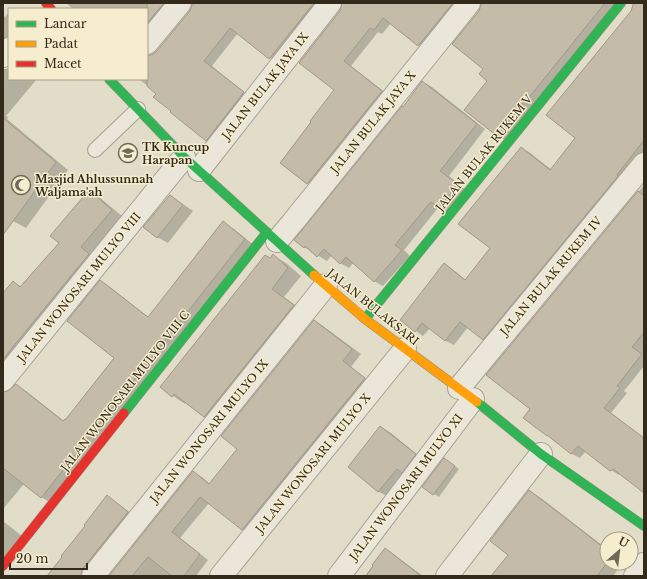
<svg xmlns="http://www.w3.org/2000/svg" width="647" height="579" font-family="'Libre Baskerville',serif">
<rect width="100%" height="100%" fill="#e2ddc8"/>
<path fill="#0003" d="M66 3H175L147 37V9H73Z
M193 3H325L278 63 270 58 238 33 212 66 251 98 215 144 207 140 172 111 158 94 139 79H147V56H151L157 52 191 11Z
M343 3H464L427 50 419 45 391 23 382 34 378 32 351 66 390 96 316 188 308 183 281 162 335 90 341 11Z
M482 3H616L505 140 497 135 488 80 485 69 480 11Z
M634 3H644V159L491 343 483 339 468 327 454 345 446 341 430 328 423 336 416 331 444 264 452 269 466 280 492 248 521 148 529 152 552 170 577 138 632 11Z
M9 12V52L3 61 4 68V69H7L9 68V79H37L6 116 8 117 7 119 68 170 26 228 13 221 3 213V15L5 17Z
M423 82 432 87 485 129 449 176 466 190 448 213 440 208H438L404 250 410 256 383 286 374 281 354 262 349 268 340 263 332 255 327 261 304 247 296 240 403 108Z
M644 185V366L624 391 627 393 611 413 644 438V491L620 473 619 475 611 470 586 451 580 458 572 454 525 418 532 409 488 375Z
M89 191 99 197 122 216 91 253 99 260 3 379V294L13 282 22 287 60 243Z
M170 196 180 202 193 211 168 243 157 237Z
M224 223 234 229 255 246 51 503 41 497 24 484 3 509V393L8 392 16 385 26 391 64 421H66L115 358 100 281 110 287 149 318Z
M274 256 286 263 301 276 284 297 306 313 217 424 204 417 186 402 185 404 173 396 161 387Z
M315 321 323 326 361 354 351 367 373 384 251 534 243 529 209 503 180 538 208 560 196 576H110L193 472 202 477 210 484 238 449Z
M381 427 391 433 425 461 389 497 379 492 349 467Z
M449 462 459 469 439 497 423 487Z
M529 491 541 498 607 549V563H623L613 576H492L509 554Z
M107 497 116 502 136 517 91 576H49Z
M3 521 22 536 3 559Z
M385 549 396 556 423 576H365Z"/>
<path fill="#c5bba9" stroke="#a29888" d="M147 3H164L147 23Z
M192 3H314L269 59 230 28 204 61 244 92 206 141 170 112 171 111 153 97 156 94 147 86V55H152L157 51 190 11 192 5Z
M342 3H453L418 46 383 18 374 30 370 28 344 61 382 91 307 184 280 163 311 122 310 121 334 90 299 63 340 11Z
M481 3H605L527 100 526 99 497 136 464 110 487 81 479 74 483 69 452 44 479 11 481 5Z
M633 3H644V140L617 175 618 176 483 340 460 322 445 341 422 323 415 332 400 320 444 263 465 280 490 248 458 224 521 147 550 170 575 138 546 115 631 11 633 5Z
M422 81 477 124 440 171 458 184 439 208 431 202 430 204H429L395 245 402 250 374 282 346 257 340 264 324 249 317 257 305 246 304 248 294 240 402 106 403 107Z
M3 118 56 162 3 235Z
M89 190 112 210 81 247 89 254 3 359V293L13 281 20 287 59 243 50 236Z
M638 191 644 196V332L632 347 642 354 617 386 620 388 604 408 644 438V493L613 469 610 471 578 446 571 454 547 435V436L523 418 530 409 486 375Z
M170 195 183 205 157 238 143 227Z
M223 221 245 239 41 498 3 468V392L8 391 16 384 63 421 65 419H66L114 358 67 321 100 280 148 317Z
M273 254 288 268 272 289 294 305 204 417 174 394 172 397 160 387 265 255 270 258Z
M314 320 352 349 343 361 365 378 242 530 200 497 172 532 200 554 184 576H172L148 557 132 576H109L193 471 209 484 237 449 221 436Z
M380 426 416 454 402 473 397 469 378 492 348 467Z
M444 458 455 466 433 495 422 487Z
M529 490 607 550V563L597 576H491L508 555 490 541Z
M107 495 128 512 83 568 81 574V576H47L62 557 61 556 85 526 84 525Z
M385 548 421 576H366L373 566 372 565Z"/>
<g fill="none" stroke-linecap="round" stroke-linejoin="round">
<defs>
<path id="lane" d="M95 150 138 109"/>
<path id="street" d="M147 43 180 3
M3 56 9 49
M199 170 330 3
M277 241 293 222 469 3
M3 380 184 157
M459 388 644 164
M93 576 326 285
M221 576 405 349
M339 576 473 399
M447 576 541 454
M635 576 644 564"/>
<path id="fast" d="M109 79 184 157 314 275
M365 319 621 3
M477 402 541 454 644 526
M124 413 267 232"/>
<path id="slow" d="M314 275 365 319 477 402"/>
<path id="jam" d="M46 3 51 9
M3 566 124 413"/>
</defs>
<use href="#lane" stroke="#a7a192" stroke-width="16"/>
<use href="#street" stroke="#a7a192" stroke-width="24"/>
<use href="#fast" stroke="#969082" stroke-width="10"/>
<use href="#slow" stroke="#969082" stroke-width="10"/>
<use href="#jam" stroke="#969082" stroke-width="10"/>
<use href="#lane" stroke="#eae6da" stroke-width="14"/>
<use href="#street" stroke="#eae6da" stroke-width="22"/>
<use href="#fast" stroke="#30b455" stroke-width="9"/>
<use href="#slow" stroke="#ff9f0a" stroke-width="9"/>
<use href="#jam" stroke="#e5322d" stroke-width="9"/>
</g>
<defs>
<symbol id="school-ring" viewBox="-11 -11 22 22"><circle r="9.5" fill="#f5edcd" stroke="#716958" stroke-width="1.5"/><path d="M0-5L7-2L0 1L-7-2ZM-4 1L0 2.5L4 1V4Q0 6-4 4Z" fill="#716958"/></symbol>
<symbol id="mosque-ring" viewBox="-11 -11 22 22"><circle r="9.5" fill="#f5edcd" stroke="#716958" stroke-width="1.5"/><path d="M3.5-4.9A6 6 0 1 0 3.5 4.9A5 5 0 1 1 3.5-4.9Z" fill="#716958"/></symbol>
</defs>
<g fill-rule="evenodd">
<use href="#school-ring" x="117" y="142" width="22" height="22"/>
<use href="#mosque-ring" x="10" y="174" width="22" height="22"/>
</g>
<g text-anchor="middle" stroke-width="3" stroke-linejoin="round" paint-order="stroke">
<g font-size="11" fill="#342a1b" stroke="#f5edcd">
<text transform="translate(265 86) rotate(-52)" y="4">JALAN BULAK JAYA IX</text>
<text transform="translate(373 122) rotate(-51)" y="4">JALAN BULAK JAYA X</text>
<text transform="translate(484 153) rotate(-51)" y="4">JALAN BULAK RUKEM V</text>
<text transform="translate(551 276) rotate(-50)" y="4">JALAN BULAK RUKEM IV</text>
<text transform="translate(79 287) rotate(-51)" y="4">JALAN WONOSARI MULYO VIII</text>
<text transform="translate(373 307) rotate(39)" y="4">JALAN BULAKSARI</text>
<text transform="translate(125 391) rotate(-52)" y="4">JALAN WONOSARI MULYO VIII C</text>
<text transform="translate(209 431) rotate(-51)" y="4">JALAN WONOSARI MULYO IX</text>
<text transform="translate(313 463) rotate(-51)" y="4">JALAN WONOSARI MULYO X</text>
<text transform="translate(406 487) rotate(-53)" y="4">JALAN WONOSARI MULYO XI</text>
</g>
<g font-size="11" font-weight="bold" fill="#342a1b" stroke="#f5edcd" text-anchor="start">
<text x="142" y="151">TK Kuncup<tspan x="142" dy="13">Harapan</tspan></text>
<text x="35" y="183">Masjid Ahlussunnah<tspan x="35" dy="13">Waljama'ah</tspan></text>
</g>
</g>
<rect width="647" height="579" fill="none" stroke="#342a1b" stroke-width="8"/>
<rect x="8" y="8" width="140" height="72" fill="#f5edcd" stroke="#a89f86"/>
<rect x="16" y="21" width="20" height="6" fill="#30b455" stroke="#a89f86"/>
<text x="44" y="28" font-size="12" fill="#342a1b">Lancar</text>
<rect x="16" y="41" width="20" height="6" fill="#ff9f0a" stroke="#a89f86"/>
<text x="44" y="48" font-size="12" fill="#342a1b">Padat</text>
<rect x="16" y="61" width="20" height="6" fill="#e5322d" stroke="#a89f86"/>
<text x="44" y="68" font-size="12" fill="#342a1b">Macet</text>
<g transform="translate(619 551) rotate(28)"><circle r="19" fill="#f5edcd" stroke="#a89f86"/>
<path d="M0-3L7 15L0 10L-7 15Z" fill="#716958"/>
<text y="-6" font-size="11" font-weight="bold" text-anchor="middle" fill="#342a1b">U</text>
</g>
<path d="M10 563v6h77v-6" fill="none" stroke="#342a1b" stroke-width="2"/>
<text x="16" y="563" font-size="12" fill="#342a1b" stroke="#f5edcd" stroke-width="3" paint-order="stroke">20 m</text>
</svg>
